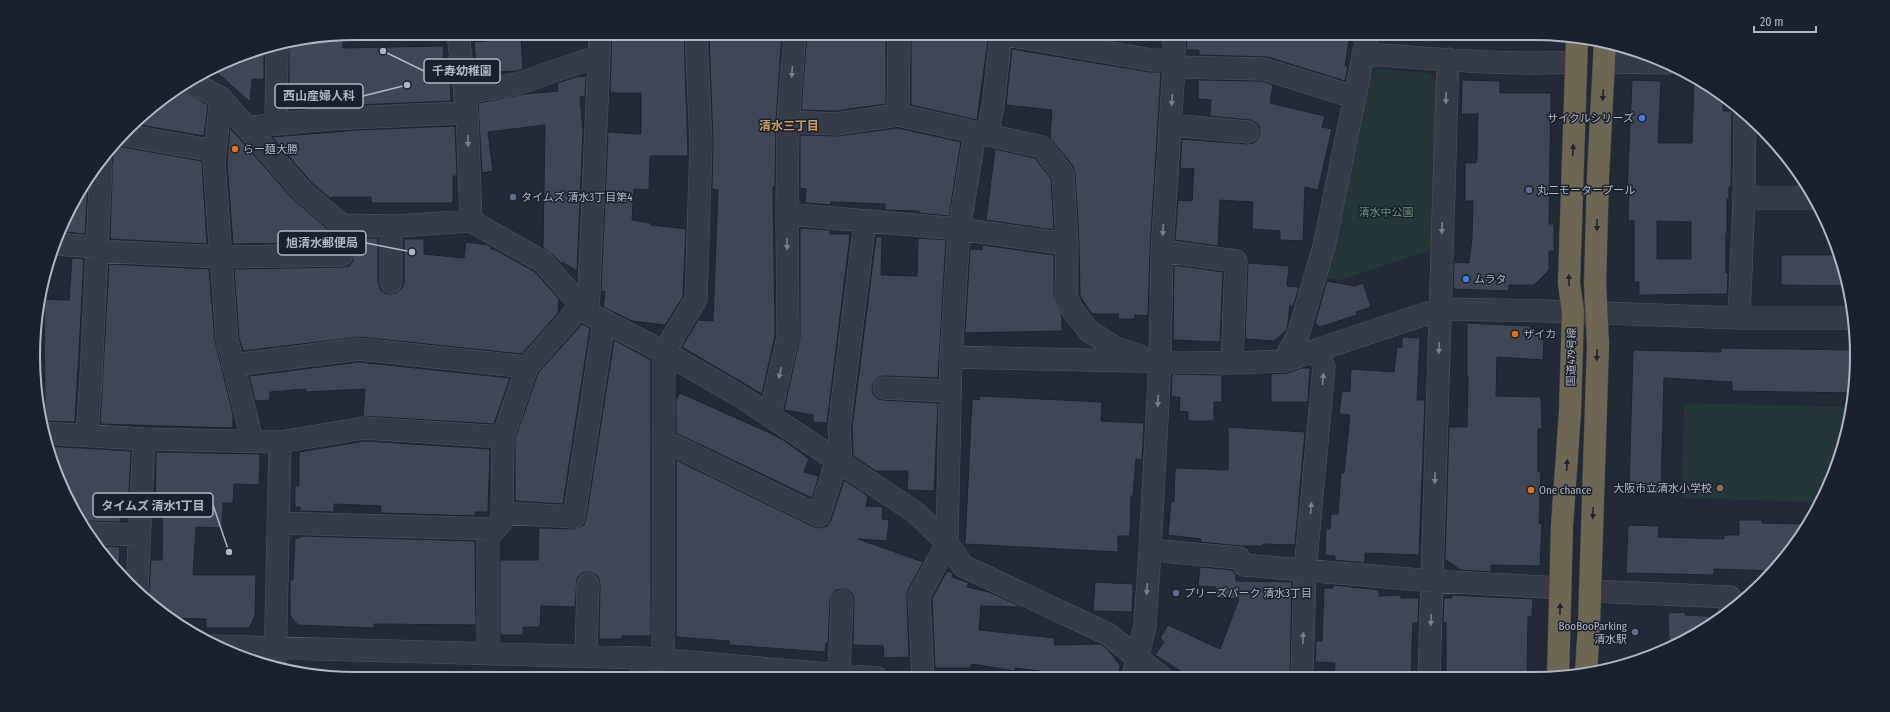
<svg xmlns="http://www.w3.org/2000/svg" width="1890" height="712" font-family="'Fira Sans Condensed','Noto Sans JP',sans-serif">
<rect width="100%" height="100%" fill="#222937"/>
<path fill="#253639" d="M1378 69 1429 73 1439 84 1431 250 1341 280 1322 277 1369 78Z
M1684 403 1851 407 1846 440 1818 502 1682 498Z"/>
<path fill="#3f4757" stroke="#1d232e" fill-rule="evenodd" d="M612 33H684L688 156H650L649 190 634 189 632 220 651 223V225L686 229 683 297 665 325 632 321 603 307 605 292 601 291 608 132 641 134V93H610Z
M748 33H782L776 121 775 187H773L775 336 762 394 682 347 698 320 713 321 718 190 712 189 713 142 709 34Z
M807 33H886V104L835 111 801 110Z
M911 33H989L977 120 911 105Z
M1069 33H1101L1100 38Z
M1187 33H1271L1299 38V36L1324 40V37L1349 40 1345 66H1348L1345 81 1268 57 1199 55V50H1186Z
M343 35V48L443 46 444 63 449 62 451 101 356 105 289 110V44Z
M521 38 523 69 517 71 477 73 474 42Z
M264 48V79H252L250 102 212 68 252 50Z
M1012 49 1150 72H1161L1150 250 1148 316 1135 315V319H1118L1119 314H1092L1080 296 1079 243 1075 173 1073 166 1050 138 1052 110 1006 105Z
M586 76 585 96 580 97 583 131 577 271 562 262V264L552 254 543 248 545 125 488 132 493 171 482 173 478 103 525 94 558 91 557 83 576 77Z
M1694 77 1723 95V111H1732L1731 187H1729V199H1727V234H1726V273H1728L1727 294 1639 295V282H1634V221H1628L1629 193H1627L1632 80 1661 81 1658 143H1692ZM1657 221 1691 222V259H1657Z
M1198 80 1262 81 1273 85 1270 103 1325 116 1322 127 1332 129 1318 190 1305 187 1303 241 1280 240V231L1252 229 1253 202 1220 200 1218 246 1175 240 1178 200 1192 201 1194 169 1180 168 1182 139 1247 144 1254 143 1258 139 1260 134 1259 126 1255 122 1250 120 1210 116 1211 100 1198 99Z
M1462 80 1500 81V93H1551L1549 224H1554V251H1549V270L1534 285H1509V291L1453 289 1454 262 1469 263 1472 238 1473 201H1465V163H1476L1477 156 1478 114H1461Z
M179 88 208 105 204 136 134 124 143 113Z
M455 126 457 176H453V203H371V197H332L331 199 312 183 272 137 358 130Z
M230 128 294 200 330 231V243L233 244 227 162Z
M898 128 961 142 949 216 919 213V211L885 210V204L831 202V205L805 203 806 189 800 188V135L838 136Z
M117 145 123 147 202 161 207 244 110 239 113 149Z
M995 149 1035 158 1051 179 1054 230 986 220Z
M88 181 85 234 66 232 67 215 76 195Z
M800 228 830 230V234H849L850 236 827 423 813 422V415L784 410 800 337Z
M876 237H882L881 275 917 276 918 238 946 240 938 378 884 376 879 377 874 381 872 387 873 394 878 399 883 400 938 403 934 491 907 490 908 471H876L853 456 852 428Z
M354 238H378V282L380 289 385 293 391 294 397 293 402 288 404 282V239H424V254L464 258 466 242 488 245 491 247V249L496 250 535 272 559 299 558 313 522 354 360 337 243 351 239 338 234 269 343 267 349 266 353 261Z
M983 245 1054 255V296L1062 317V331L965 333 970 249 982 250Z
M1781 255H1841L1848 286 1781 285Z
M72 258 84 259 75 422 45 421 44 299 69 300Z
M1248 263 1289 266 1287 286 1299 287 1293 307 1290 305 1287 330 1274 341 1245 339Z
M109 264 209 269 215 341 233 414V428L100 424Z
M1174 265 1223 272 1220 342 1173 340Z
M1327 281 1355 286 1363 283 1371 307 1356 312 1357 315 1320 327 1315 323Z
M1467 323 1529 326 1544 341 1543 360 1497 357 1496 396 1541 397 1542 429H1538V472H1541L1539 523H1542L1540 566 1491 565V572L1460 570 1445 559 1449 427H1467L1468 376H1467Z
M582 324 590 328 563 504 515 501V439L538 373Z
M1402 337 1420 338 1417 400H1425L1419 555 1365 553V563L1335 560V556L1325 555 1326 528 1330 529 1331 514H1338L1341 473H1344L1350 415 1339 414 1342 391 1350 392 1351 369 1394 372 1397 347H1402Z
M614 340 651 360V636H622V639H599L600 584 599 578 595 574 588 572 582 573 577 578 575 607 541 606 540 627H523V635H500V560H538L539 528 574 529 584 525 586 519Z
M1721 348 1855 350 1856 377 1854 393 1732 391V382L1664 378 1661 491 1629 490 1633 350 1721 352Z
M359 362 510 378 494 424 363 416 365 389 306 392V389L270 392V400L255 401 249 376Z
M1301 368H1310L1308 402H1271V374L1288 373Z
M1172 374 1222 375V402H1214V421H1188V412L1179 411 1180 397H1171Z
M680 393 772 434 785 441 809 459 804 472 819 476 812 498 676 433V399Z
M980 396 1102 402 1101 421 1144 423 1142 460 1136 459 1133 496H1131L1130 536H1118V552L965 544 972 399 979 400Z
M1228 427 1305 432 1295 545 1263 544V546H1240L1201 542V539L1168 535 1171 502H1174L1175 468 1228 470Z
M365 441 490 449 488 512H475V516L381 513V506L334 504V512L300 511V507H295V486H299V452Z
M47 446 131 451 129 493H121L120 522 86 521 80 522 58 480Z
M156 452 260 454 259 485 234 484 233 503H223L222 528 196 527 193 575H256L255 616 249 628H206V619L169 618 160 612 147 599 149 590 151 560H162L163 504H155Z
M676 460 814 527 820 528 827 526 831 520 844 480 868 496 866 506 883 507 882 519 889 520 887 541 858 539 923 562 908 590 907 596 909 657 884 658 883 646 853 645 854 601 853 595 849 591 843 589 836 590 832 594 830 600 828 643H826L825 652 729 645V641L676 637Z
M1739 520H1762V523L1808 524 1803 535 1772 571 1714 569V575L1626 573 1628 525 1659 526 1658 537 1724 539V535H1739Z
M300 536 475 541 476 625 374 624V628L298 625 290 616V580H293L295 538H300Z
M102 546 120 547 119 569 101 550Z
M1200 567 1232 570 1236 575V581L1292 582 1290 677H1190L1155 655 1164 642 1160 638 1168 625 1220 649 1239 599 1215 598 1216 587 1198 586Z
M947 571 953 573 952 577 969 583 967 587 989 592 1018 605 1017 607 981 606 979 630 1055 638 1054 645 1100 644 1107 649 1120 665 1119 677H1075V675H1056V673L1015 668V671L971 664V668H935L932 599Z
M1095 582 1133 584 1132 612 1093 611Z
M1334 585 1379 590V596L1401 595V598H1419L1418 623H1413L1411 674H1370V677H1334L1335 663 1315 662 1316 641H1322L1324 588H1333Z
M1452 595 1533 599 1532 617H1528L1527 676H1446V623H1443L1444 598H1452Z
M1685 612V615L1720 617 1685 640H1669L1668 613Z"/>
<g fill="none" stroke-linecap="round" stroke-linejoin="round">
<defs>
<path id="minor" d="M458 33 467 113 471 221
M899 33 898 115 1042 147 1063 174 1067 244 1066 296 1071 308 1089 331 1114 347 1140 356
M1363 54C1433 58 1505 66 1576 62
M1605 62 1667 63
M1174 67 1264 69 1354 97
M189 81 221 98 303 192 342 225 397 226 471 221 543 262 588 313 664 352 740 396 915 512 947 543 963 566 1108 634 1161 677
M465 93 517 84 598 56
M221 98 214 162 227 340 252 440
M788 122 836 124 898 115
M276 124 277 46
M1170 125 1248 132
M247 128C320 117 394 116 467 113
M125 135 215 151
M987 135 993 106 1001 34 1152 60H1174
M1744 198H1815
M787 214 959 229 975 133
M391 226V282
M54 244 97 247
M97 251 221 257 342 255V225
M1162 251 1236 261 1232 363
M588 313 600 33
M1739 318 1744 198 1745 114
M951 357 1232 363 1284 361 1440 309 1547 311 1739 318H1854
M1284 361 1298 335 1324 246 1368 33
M233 365 359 349 527 367
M884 388 950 391
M770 415 788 337 787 214 788 122 795 33
M43 433 144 439 280 442 364 428 503 437
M87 435 91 377 101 165
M663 440 819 516 837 460
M841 463 839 428 865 221
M503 513 574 517 604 321
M279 523 495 529
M86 533 139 535
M1150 550 1239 558 1244 565 1433 581 1561 588
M137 589 144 439
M1590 591 1730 597V610
M213 646 643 658 877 678
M488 654V538L502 521 503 437 527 367 580 307
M586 656 588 584
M663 660 664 352 696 299 701 143 696 33
M275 668 280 442
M839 674 842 601
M1133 677 1145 626 1150 550 1160 362 1162 251 1174 67V33
M1302 677 1305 571 1324 367 1318 350
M1429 677 1448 59
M642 678 643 658
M923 678 919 596 947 543 951 357 959 229 1067 244"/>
<path id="highway" d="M1586 673 1589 625 1598 344 1595 284 1598 176 1605 42
M1558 676 1562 526 1570 412 1573 312 1569 283 1577 39"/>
</defs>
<use href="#minor" stroke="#515662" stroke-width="23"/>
<use href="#highway" stroke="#3e434f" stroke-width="23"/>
<use href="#minor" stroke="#363b48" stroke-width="22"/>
<use href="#highway" stroke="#6d6653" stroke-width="22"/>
</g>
<defs><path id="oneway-solid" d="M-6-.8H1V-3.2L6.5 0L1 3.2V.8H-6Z"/></defs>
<g fill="#7a7f8c">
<use href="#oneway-solid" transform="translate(792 72) rotate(94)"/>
<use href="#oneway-solid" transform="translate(1446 98) rotate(92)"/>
<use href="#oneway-solid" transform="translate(1172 100) rotate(94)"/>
<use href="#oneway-solid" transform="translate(468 141) rotate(88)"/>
<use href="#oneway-solid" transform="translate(1442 228) rotate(92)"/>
<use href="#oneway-solid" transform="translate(1163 230) rotate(94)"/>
<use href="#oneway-solid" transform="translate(787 244) rotate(89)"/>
<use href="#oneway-solid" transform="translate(1439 348) rotate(92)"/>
<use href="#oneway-solid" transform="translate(780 373) rotate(103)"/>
<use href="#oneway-solid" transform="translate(1323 379) rotate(-85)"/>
<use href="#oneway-solid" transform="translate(1158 401) rotate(93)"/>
<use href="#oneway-solid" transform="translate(1435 478) rotate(92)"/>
<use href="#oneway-solid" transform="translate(1311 508) rotate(-85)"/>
<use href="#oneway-solid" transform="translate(1147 589) rotate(94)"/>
<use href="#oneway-solid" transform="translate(1431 620) rotate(92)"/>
<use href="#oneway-solid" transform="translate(1303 638) rotate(-88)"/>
</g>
<g fill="#1f242e">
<use href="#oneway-solid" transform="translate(1603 95) rotate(94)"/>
<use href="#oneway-solid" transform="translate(1573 150) rotate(-87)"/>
<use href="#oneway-solid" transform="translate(1597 225) rotate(91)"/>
<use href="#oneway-solid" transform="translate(1569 280) rotate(-91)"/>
<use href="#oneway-solid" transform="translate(1597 355) rotate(92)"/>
<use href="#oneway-solid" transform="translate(1567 465) rotate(-86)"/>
<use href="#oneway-solid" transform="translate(1593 513) rotate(92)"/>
<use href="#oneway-solid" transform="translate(1560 609) rotate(-89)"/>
</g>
<g fill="#3f7fe0" stroke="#1b212c" stroke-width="1.5">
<circle cx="1642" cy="118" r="4"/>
<circle cx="1466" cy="279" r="4"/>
</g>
<g fill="#e8710a" stroke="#1b212c" stroke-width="1.5">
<circle cx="235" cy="149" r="4"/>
<circle cx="1515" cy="334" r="4"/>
<circle cx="1531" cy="490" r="4"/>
</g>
<g fill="#5c6f8a" stroke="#1b212c" stroke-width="1.5">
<circle cx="1529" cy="190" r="4"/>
<circle cx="513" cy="197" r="4"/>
<circle cx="1176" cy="593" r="4"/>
<circle cx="1635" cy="632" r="4"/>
</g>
<circle fill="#8d6e63" stroke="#1b212c" stroke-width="1.5" cx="1720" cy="488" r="4"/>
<g text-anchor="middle" stroke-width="3" stroke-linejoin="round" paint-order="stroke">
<g font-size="11" fill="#b1b6c4" stroke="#1b212c" text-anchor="start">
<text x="1634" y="122" text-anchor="end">サイクルシリーズ</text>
<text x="243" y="153">らー麺大勝</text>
<text x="1537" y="194">丸二モータープール</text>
<text x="521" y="201">タイムズ 清水3丁目第4</text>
<text x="1474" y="283">ムラタ</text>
<text x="1523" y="338">ザイカ</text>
<text x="1712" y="492" text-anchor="end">大阪市立清水小学校</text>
<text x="1539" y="494">One chance</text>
<text x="1184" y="597">プリーズパーク 清水3丁目</text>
<text x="1627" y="630" text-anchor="end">BooBooParking<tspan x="1627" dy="13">清水駅</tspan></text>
</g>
<g font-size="11" fill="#699377" stroke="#1b212c">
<text x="1386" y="216">清水中公園</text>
</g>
<g font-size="11" fill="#b1b6c4" stroke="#1b212c">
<text transform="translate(1571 357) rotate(-89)" y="4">国道479号線</text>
</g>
<g font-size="12" font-weight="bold" fill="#cc9c64" stroke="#1b212c">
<text x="789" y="130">清水三丁目</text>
</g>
</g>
<path d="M0 0H1890V712H0ZM356 40H1534A316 316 0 0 1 1850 356V356A316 316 0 0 1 1534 672H356A316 316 0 0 1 40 356V356A316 316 0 0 1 356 40Z" fill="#1b212c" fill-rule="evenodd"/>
<path fill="none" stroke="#b1b6c4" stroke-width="2" d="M356 40H1534A316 316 0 0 1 1850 356V356A316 316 0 0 1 1534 672H356A316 316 0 0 1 40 356V356A316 316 0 0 1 356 40Z"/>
<path fill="none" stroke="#b1b6c4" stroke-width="1.5" d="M383 51L424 71M407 85L363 96M412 252L366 243M229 552L213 505"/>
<g fill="#b1b6c4" stroke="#1b212c" stroke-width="1.5">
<circle cx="383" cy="51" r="4"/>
<circle cx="407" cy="85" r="4"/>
<circle cx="412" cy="252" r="4"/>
<circle cx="229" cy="552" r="4"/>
</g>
<g fill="#1b212c" stroke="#b1b6c4" stroke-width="1.5">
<rect x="424" y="59" width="76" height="24" rx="4"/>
<rect x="275" y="84" width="88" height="24" rx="4"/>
<rect x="278" y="231" width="88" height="24" rx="4"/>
<rect x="93" y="493" width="120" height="24" rx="4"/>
</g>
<g font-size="12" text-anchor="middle" font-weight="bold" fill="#b1b6c4">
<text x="462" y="75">千寿幼稚園</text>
<text x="319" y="100">西山産婦人科</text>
<text x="322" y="247">旭清水郵便局</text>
<text x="153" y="510">タイムズ 清水1丁目</text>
</g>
<path d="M1754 26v6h62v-6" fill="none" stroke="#b1b6c4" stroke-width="2"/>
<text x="1760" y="26" font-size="12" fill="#b1b6c4" stroke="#1b212c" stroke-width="3" paint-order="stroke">20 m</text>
</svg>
